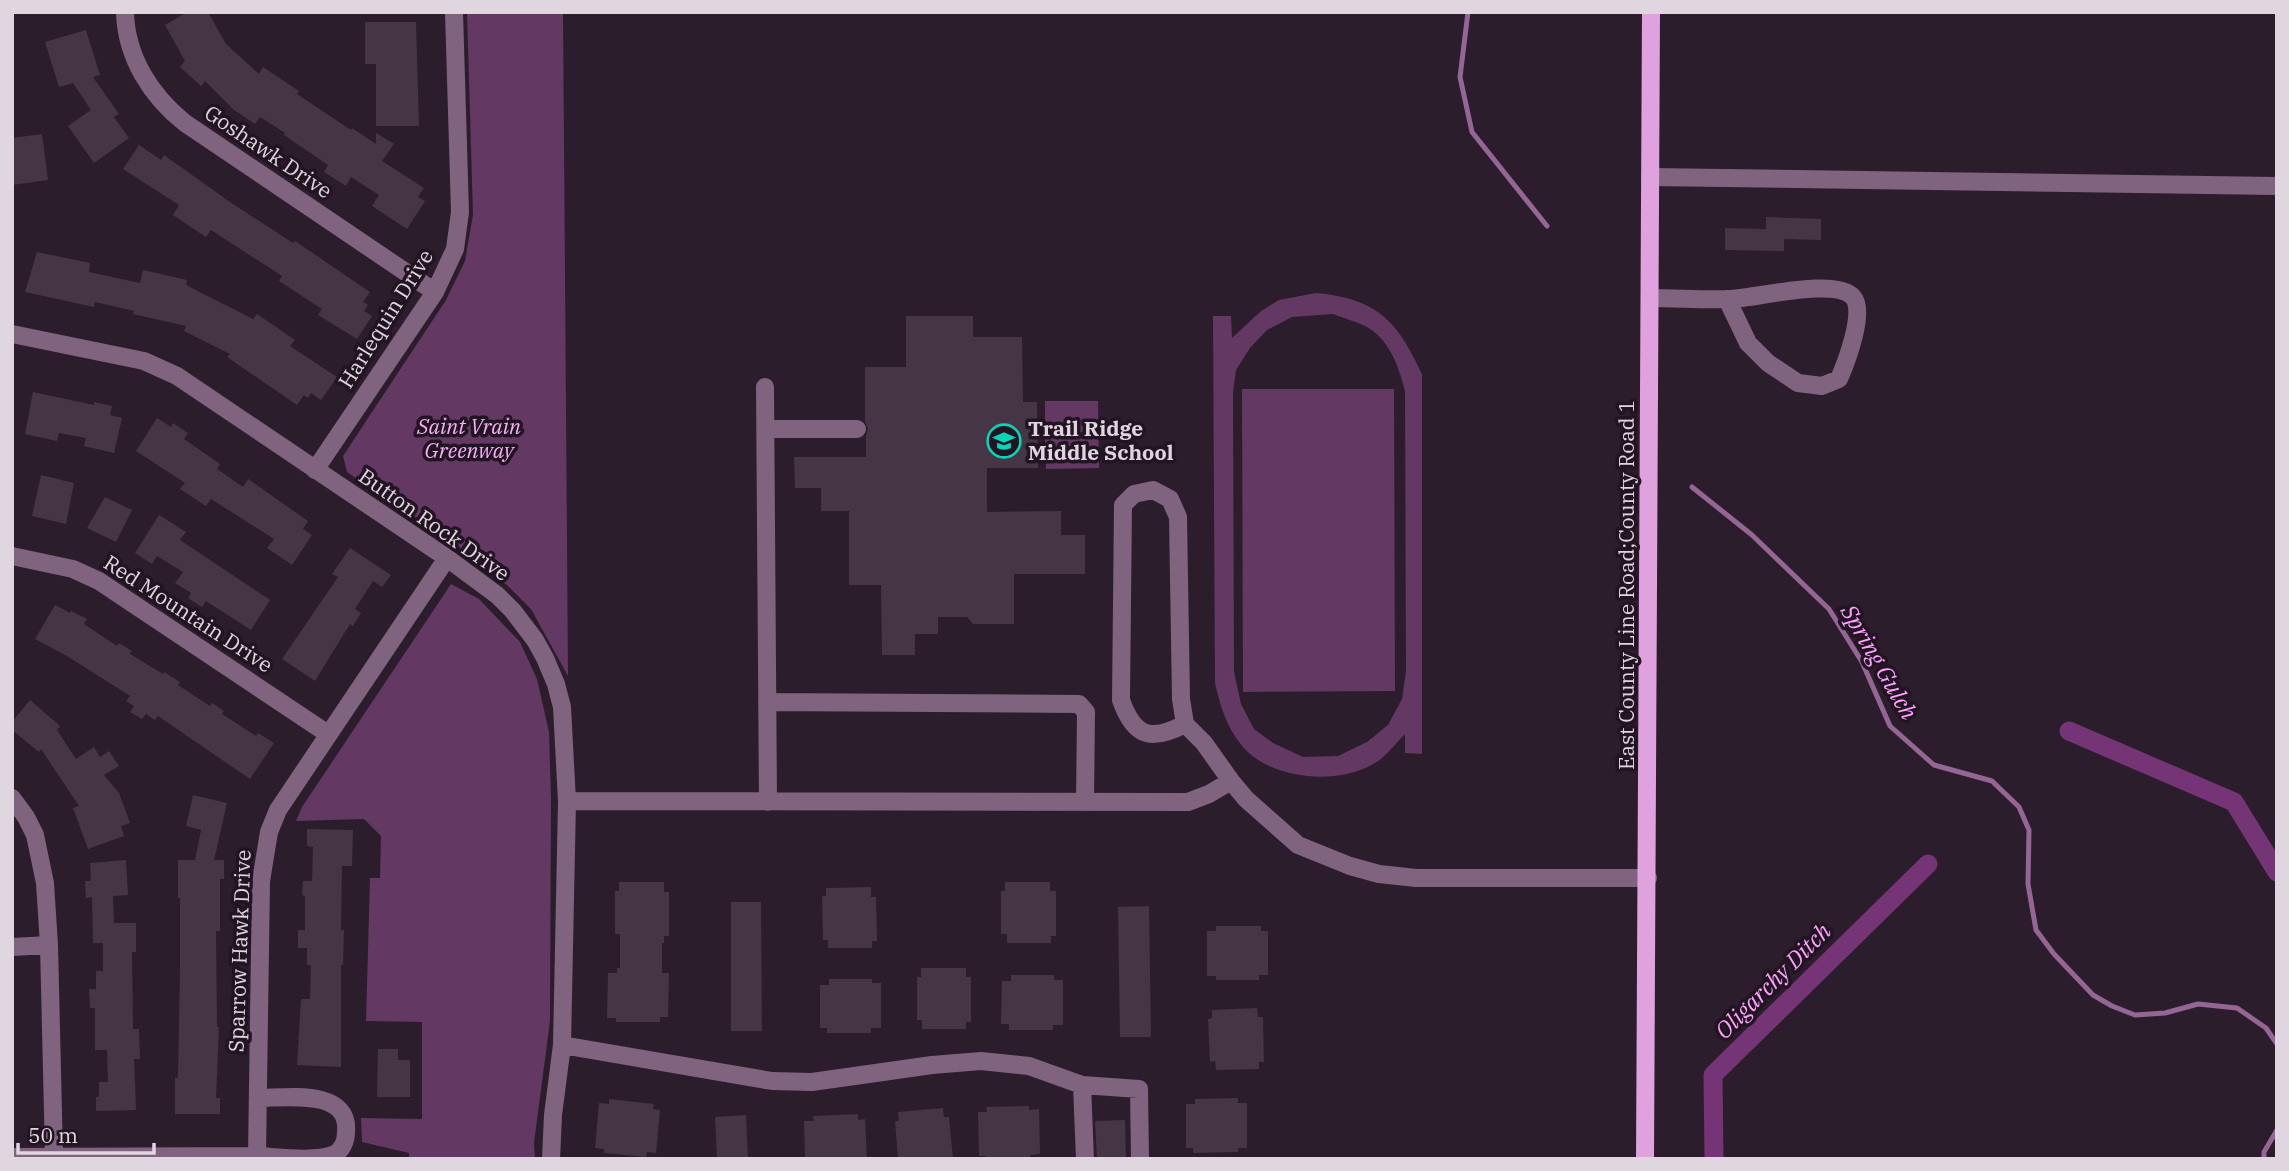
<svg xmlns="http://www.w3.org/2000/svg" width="2289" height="1171" font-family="'IBM Plex Serif',serif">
<rect width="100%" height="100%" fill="#2c1d2c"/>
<path fill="#633863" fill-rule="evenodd" d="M467 12H563L568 676 531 609 507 585 347 472 343 456 446 300 465 261 473 215Z
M1316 293C1377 299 1397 320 1422 374V754L1405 753V734C1397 742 1390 751 1382 758 1349 785 1283 782 1250 754 1229 735 1221 709 1215 683L1213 316H1231L1232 338 1261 311 1279 300ZM1333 314C1343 318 1355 321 1365 326 1389 338 1399 367 1405 391L1406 671 1402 699 1388 725 1367 742 1338 756 1303 757 1273 743 1254 729 1241 704 1234 672 1233 392 1236 370 1250 348 1267 330 1292 317Z
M1242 389H1394L1395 691 1243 692Z
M1045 401H1098L1099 468 1046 469 1045 436 1075 435 1045 434Z
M451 584 479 599 520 642 537 679 549 732 551 798 550 1021 534 1143 535 1159H409V1153L362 1142 361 1118 422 1119V1022L366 1021 370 878H380L381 836 364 819 296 821 302 807Z"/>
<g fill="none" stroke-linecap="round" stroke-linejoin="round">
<path stroke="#956596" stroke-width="5" d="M1468 12 1460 77 1472 132 1547 226
M1692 487 1752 535 1829 609 1862 662 1890 726 1934 765 1992 781 2019 807 2029 830 2028 884 2036 930 2054 954 2093 995 2112 1006 2135 1015 2165 1013 2198 1004 2237 1008 2266 1028 2277 1044
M2264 1159V1152L2277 1130"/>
<path stroke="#753476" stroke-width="19" d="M2069 731 2234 802 2277 872
M1714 1159 1713 1075 1928 864"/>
</g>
<path fill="#453545" d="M187 12H208L226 44 259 74 263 67 299 91 297 94 351 130 352 128 376 144V133L394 144 382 161 424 188 418 197 425 201 407 229 372 206 379 195 351 177 346 186 324 172 328 165 284 135 285 133 260 117 255 124 234 110 205 81 201 86 180 67 185 61 165 25Z
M365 22H416L419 126H376V64H365Z
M86 30 100 75 93 77 119 114 114 117 129 138 94 163 68 126 91 110 73 83 59 87 45 42Z
M42 134 48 180 12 185V138Z
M139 145 161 160 164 155 230 202 293 243 295 241 370 292 363 302 368 305 364 311 372 316 357 339 318 315 322 309 279 281 282 276 211 230 206 237 173 215 179 205 123 169Z
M1766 217 1821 219V240L1784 239V251L1725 250V228L1766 229Z
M37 252 90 263 89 272 140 283 143 270 187 280 186 285 253 319 257 314 295 340 290 346 337 377 321 400 311 393 308 398 304 395 297 405 227 357 230 354 184 331 186 326 133 314 134 311 95 302 94 307 25 292Z
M906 316H973V337H1022L1023 402H1037L1038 468H987V512L1061 511V535H1085V574H1014V624H973L967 617H938V634H915V655H882L881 585H849V511H821V488H795L794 457H866V436L868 428 865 422V367H906Z
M33 392 94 405V402L112 406 110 415 122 418 114 453 84 446 86 438 59 433 57 441 25 434Z
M157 418 171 427 173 423 188 433 184 439 220 464 217 469 243 487 248 479 308 521 303 529 312 535 292 565 267 548 274 539 211 499 206 506 180 489 185 483 136 451Z
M41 475 74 483 66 524 32 516Z
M105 497 132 510 116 542 87 528Z
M159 515 186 532 180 540 270 600 251 630 206 601 202 607 188 598 191 593 175 583 183 572 157 556 152 564 135 553Z
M350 548 391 575 382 587 373 581 355 609 361 613 353 626 350 624 315 681 282 659 338 577 332 574Z
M55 605 70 613 71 611 87 619 84 624 117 646 119 643 132 651 130 654 163 674 164 672 180 682 178 685 210 706 212 703 224 711 222 714 256 736 258 733 274 743 250 779 158 716 155 720 146 714 142 719 130 712 134 706 126 701 130 696 67 656 35 639Z
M30 700 60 726 57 730 76 759 94 747 100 757 109 751 119 766 104 775 119 793 130 823 121 826 124 836 88 849 73 808 79 806 41 749 39 752 12 730V722Z
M193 795 227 803 214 860H224V879H220V931H216L217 1027H219L216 1098H220V1114H175V1078H178L180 968V898H178V860H195L201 830 186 826Z
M307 829 353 830 352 866H342L341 930H344L343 965H341V1067L297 1065 301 999H310L311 965H307V948H298V930H305V896L302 895 303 881H312L313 847 307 846Z
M126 860 128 895 113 896 114 923H136V952H132L133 1029H139L140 1059H134L136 1110 96 1111V1097H99V1082H108L107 1050H95V1008H90L89 989H96V971H103V943H93L92 897 86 898 85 881H91L90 863Z
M619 882H664V892H669V936H664V943H662V973H669L668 1017H660V1022H616V1018H607L608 973H617V968H620V934H615V891H619Z
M1005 882H1050V891H1056V936H1051V943H1007V934H1001V891H1005Z
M871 887V897H876L877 941H872V948H828V940H823L822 896H826V888Z
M731 902H761L762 1031H731Z
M1149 906 1151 1037H1120L1118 907Z
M1216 926H1261V931H1268V975H1259V980H1216V976H1207V931H1216Z
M921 968H966V977H971V1022H966V1029H922V1020H917V977H921Z
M1011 975H1054V980H1063V1025H1053V1030H1009V1024H1001L1002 981H1011Z
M829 979H872V983H881V1028H871V1033H827V1028H820V985H829Z
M1257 1008 1258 1017H1263L1264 1062H1259V1069L1216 1070 1215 1061 1210 1062 1208 1019 1212 1018V1010Z
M378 1049H398V1060H410V1097H377Z
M1238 1098V1103H1247V1148H1238V1152L1193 1153V1148H1186V1104H1195V1099Z
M609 1099 654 1104 653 1109 660 1110 656 1153 647 1152 646 1157 604 1153V1149L595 1148 599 1103 609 1104Z
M1029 1106V1110L1039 1109 1040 1154 1030 1155 1031 1159H986V1156H979L978 1112H987L986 1107Z
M943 1108 944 1117H949L953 1159H898L895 1121H899L898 1112Z
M858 1114V1120L865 1119 867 1159H805L804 1121H814L813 1116Z
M746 1115 748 1159H717L715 1117Z
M1125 1120 1126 1159H1097L1095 1121Z"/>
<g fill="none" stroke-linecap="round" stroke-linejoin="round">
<path stroke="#80637f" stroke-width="18" d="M125 12C126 57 151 96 185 123L435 292
M1650 177 2277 186
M1650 298C1677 298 1704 300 1731 299 1757 298 1836 277 1853 297 1866 311 1846 363 1839 379L1822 386 1798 383 1768 363 1748 343 1727 299
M12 334 144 361 177 376 447 558 497 595 513 611 535 640 545 658 556 684 562 707 567 801 562 1045 553 1115 551 1159
M765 387 768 802
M766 429H857
M315 470 435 292 455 249 460 212 454 12
M12 556 73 569 99 581 328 734
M767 702 1079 704 1086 712 1085 802
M1185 724C1151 742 1134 737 1121 700L1123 505 1134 494 1153 490 1170 499 1178 517 1181 699 1185 724 1204 743 1231 781 1246 799 1298 845 1350 866 1379 874 1416 878H1648
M12 798 26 817 35 835 45 883 49 945 54 1155
M567 801 1188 802 1209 794 1231 781
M12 947 49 945
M562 1045 772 1081 812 1082 932 1065 981 1061 1029 1066 1082 1085 1139 1089 1140 1159
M1082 1085 1085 1159
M257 1156C277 1157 315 1162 333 1155 342 1151 346 1141 346 1132 350 1088 286 1098 258 1098
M12 1157 257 1156 261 881 269 832 278 810 447 558"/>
<path stroke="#dfa2de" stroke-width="18" d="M1645 1159 1651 12"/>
</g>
<defs>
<symbol id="school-ring" viewBox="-11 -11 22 22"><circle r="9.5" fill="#221422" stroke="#06d5b6" stroke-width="1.5"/><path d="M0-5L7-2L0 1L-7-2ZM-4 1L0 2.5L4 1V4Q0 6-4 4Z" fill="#06d5b6"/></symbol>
</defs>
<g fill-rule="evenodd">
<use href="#school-ring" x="985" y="422" width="38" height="38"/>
</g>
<g text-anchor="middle" stroke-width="7" stroke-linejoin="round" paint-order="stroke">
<g font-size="21" fill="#e0d6e0" stroke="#221422">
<text transform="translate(268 152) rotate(34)" y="7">Goshawk Drive</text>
<text transform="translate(386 319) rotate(-58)" y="7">Harlequin Drive</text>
<text transform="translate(434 525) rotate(35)" y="7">Button Rock Drive</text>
<text transform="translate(1627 585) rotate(-90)" y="7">East County Line Road;County Road 1</text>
<text transform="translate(188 614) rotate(33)" y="7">Red Mountain Drive</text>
<text transform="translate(240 951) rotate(-88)" y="7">Sparrow Hawk Drive</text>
</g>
<g font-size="21" font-style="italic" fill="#f7aff6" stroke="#221422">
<text x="469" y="434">Saint Vrain<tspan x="469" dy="24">Greenway</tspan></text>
</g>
<g font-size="21" font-weight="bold" fill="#e0d6e0" stroke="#221422" text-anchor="start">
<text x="1028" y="436">Trail Ridge<tspan x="1028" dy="24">Middle School</tspan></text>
</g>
<g font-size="23" font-style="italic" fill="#fea3fd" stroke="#221422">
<text transform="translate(1879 662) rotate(60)" y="8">Spring Gulch</text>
<text transform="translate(1773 981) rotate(-45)" y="8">Oligarchy Ditch</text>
</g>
</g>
<rect width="2289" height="1171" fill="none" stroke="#e0d6e0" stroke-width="28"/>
<path d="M18 1143v10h136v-10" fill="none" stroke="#e0d6e0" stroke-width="3.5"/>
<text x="28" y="1143" font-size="21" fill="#e0d6e0" stroke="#221422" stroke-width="5" paint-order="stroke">50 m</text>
</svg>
